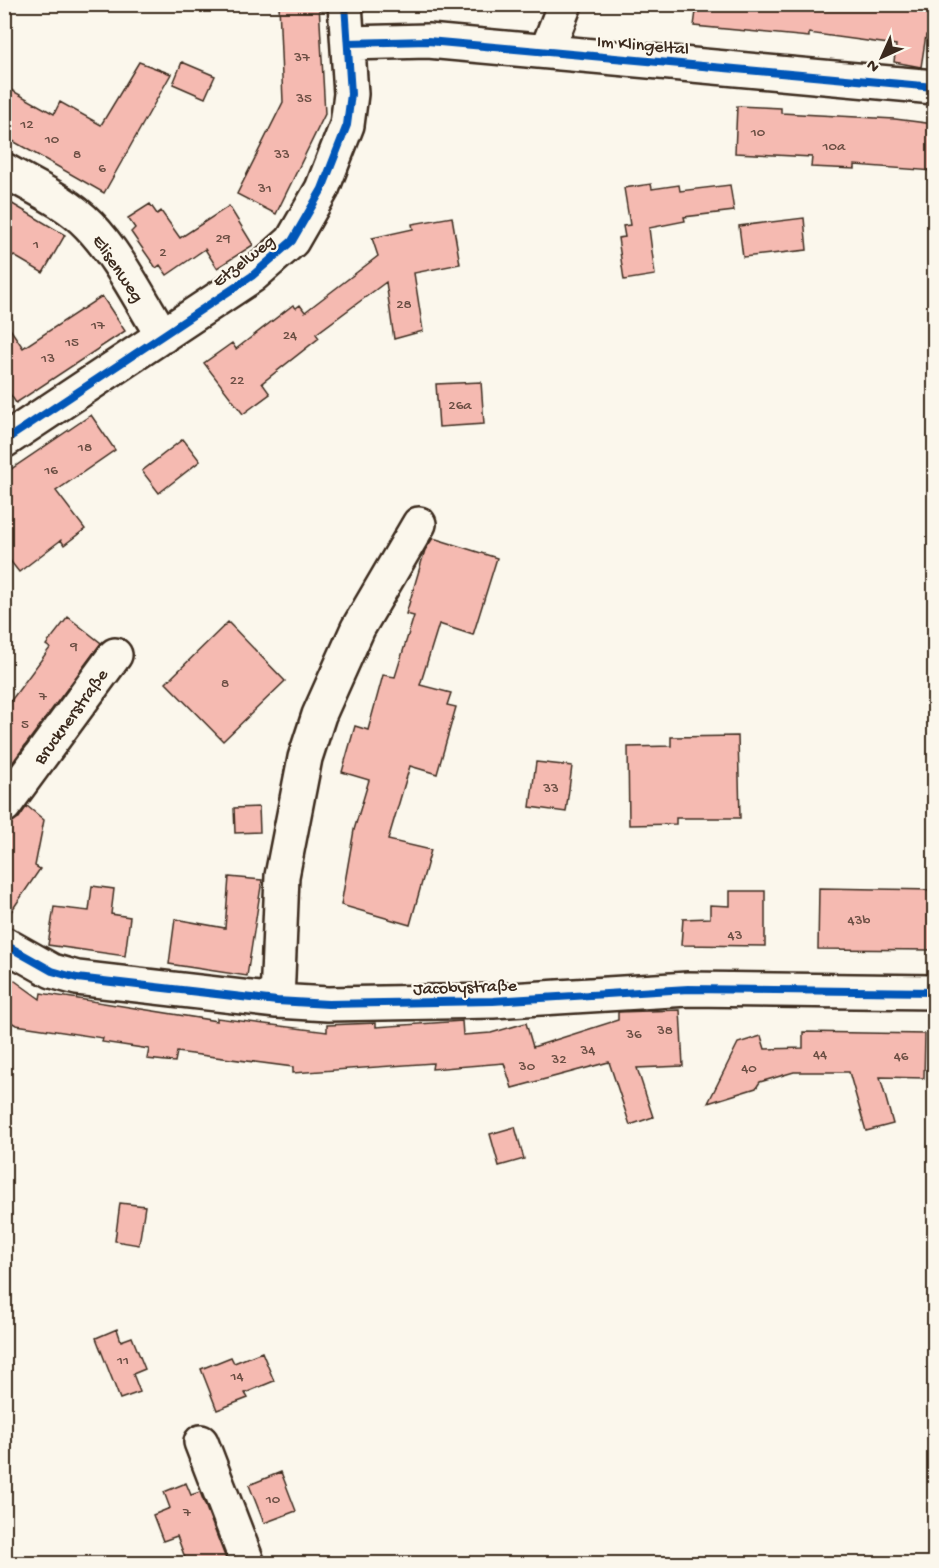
<svg xmlns="http://www.w3.org/2000/svg" width="939" height="1568" font-family="'Gochi Hand',sans-serif">
<rect width="100%" height="100%" fill="#fbf7ec"/>
<filter id="ink" filterUnits="userSpaceOnUse"><feTurbulence type="fractalNoise" baseFrequency=".0167" numOctaves="2"/><feDisplacementMap in="SourceGraphic" scale="12" xChannelSelector="R" yChannelSelector="G"/><feConvolveMatrix kernelMatrix="1 2 1 2 8 2 1 2 1" color-interpolation-filters="sRGB"/></filter>
<g filter="url(#ink)">
<path fill="#f5bab1" stroke="#3b2a1e" stroke-width="1.5" d="M279 4H319L325 114 276 214 237 194 283 102Z
M697 4H934V36L926 35 921 67 894 62 896 45 809 33V37L694 26Z
M139 62 171 74 104 193 4 136V86L54 114 60 102 101 125Z
M182 62 215 76 205 98 173 84Z
M737 106 781 108V113L895 119 934 124V171L855 165V169L811 167 812 157 735 153Z
M651 184 652 189 679 185 680 191 730 185 734 211 684 217 685 221 649 228 655 275 624 280 618 238 625 237 623 226 630 225 624 188Z
M4 199 65 235 43 273 4 250Z
M150 204 157 214 161 211 180 238 229 206 253 245 217 268 205 249 167 275 160 265 156 268 131 232 135 228 128 218Z
M452 217 460 264 414 273 423 331 394 339 386 282 316 334 319 338 262 383 270 394 243 414 204 363 232 343 236 349 293 305 296 308 300 305 305 312 378 256 372 238 413 229 412 224Z
M804 218 807 250 743 257 739 226Z
M102 296 125 331 16 403 4 385V320L23 348Z
M481 382 484 424 439 427 436 384Z
M91 415 115 450 56 491 85 529 64 545 61 540 19 572 4 553V474Z
M183 439 200 461 159 493 142 471Z
M433 538 497 558 473 635 439 624 420 685 451 693 447 705 456 707 437 774 410 766 388 840 431 850 410 925 341 905 354 830 369 780 342 772 355 726 368 730 383 675 395 677 414 616 406 614 425 550Z
M68 617 101 643 4 774V710L50 648 46 645Z
M228 622 285 681 223 741 166 683Z
M738 736 740 818H676V824L629 825 628 747 671 746V737Z
M536 762 572 766 566 812 530 807Z
M27 806 44 820 35 866 40 869 4 922V824L19 818Z
M259 807 260 832 235 833 234 808Z
M229 877 262 880 247 976 169 964 175 919 225 928Z
M92 886 114 889 111 914 130 917 125 956 48 945 54 907 89 911Z
M819 888 934 890V950L818 949Z
M730 891H765V946L681 945 683 919 710 918V905L730 906Z
M4 973 40 999 41 993 217 1021V1018L327 1032V1025L376 1023V1027L462 1021 463 1035 491 1033 526 1023 533 1047 618 1020V1012L680 1010 683 1066 637 1068 653 1117 630 1125 609 1062 512 1088 504 1063 432 1069 433 1063 293 1073V1067L177 1052 175 1062 147 1059 149 1049 102 1042 103 1038 16 1025 4 1018Z
M803 1032 925 1034 924 1078 880 1077 893 1124 866 1131 849 1072H794L760 1082 756 1088 708 1103 738 1043 761 1036 765 1049 803 1048Z
M515 1127 524 1159 499 1166 490 1134Z
M120 1203 145 1206 139 1245 115 1241Z
M117 1329 121 1341 132 1337 145 1369 133 1374 140 1392 120 1399 96 1338Z
M262 1352 274 1381 245 1393 248 1398 217 1410 201 1369 231 1357 234 1363Z
M281 1472 296 1511 264 1523 249 1485Z
M186 1483 191 1495 200 1492 226 1559 215 1563H187L177 1536 163 1541 153 1515 170 1508 164 1492Z"/>
<g fill="none" stroke-linecap="round" stroke-linejoin="round">
<defs>
<path id="minor" d="M348 43 428 41 934 87
M547 50 565 4
M4 170C33 187 66 201 89 225 119 256 140 300 163 336
M4 441 252 276 292 241 322 189 347 125 351 94 345 4
M4 806 115 655
M4 944 52 971 77 978 277 1001 328 1004 493 1001 688 989 934 992
M277 1001 282 876 305 758 319 715 358 628 419 524
M201 1442 248 1564"/>
</defs>
<use href="#minor" stroke="#3b2a1e" stroke-width="38"/>
<use href="#minor" stroke="#fbf7ec" stroke-width="33"/>
<defs>
<path id="cycleway" d="M348 43 428 41 934 87
M4 441 252 276 292 241 322 189 347 125 351 94 345 4
M4 944 52 971 77 978 277 1001 328 1004 493 1001 688 989 934 992"/>
</defs>
<use href="#cycleway" stroke="#fbf7ec" stroke-width="11"/>
<use href="#cycleway" stroke="#0057b8" stroke-width="8"/>
</g>
</g>
<g text-anchor="middle" stroke-width="4.5" stroke-linejoin="round" paint-order="stroke">
<g font-size="15" fill="#6a4e43">
<text x="302" y="61">37</text>
<text x="304" y="102">35</text>
<text x="27" y="128">12</text>
<text x="758" y="136">10</text>
<text x="52" y="143">10</text>
<text x="834" y="150">10a</text>
<text x="77" y="158">8</text>
<text x="282" y="158">33</text>
<text x="102" y="172">6</text>
<text x="265" y="192">31</text>
<text x="223" y="242">29</text>
<text x="36" y="248">1</text>
<text x="163" y="256">2</text>
<text x="404" y="308">28</text>
<text x="98" y="329">17</text>
<text x="290" y="339">24</text>
<text x="72" y="346">15</text>
<text x="48" y="362">13</text>
<text x="237" y="384">22</text>
<text x="460" y="409">26a</text>
<text x="85" y="451">18</text>
<text x="51" y="474">16</text>
<text x="74" y="650">9</text>
<text x="225" y="687">8</text>
<text x="43" y="700">7</text>
<text x="25" y="728">5</text>
<text x="551" y="792">33</text>
<text x="859" y="924">43b</text>
<text x="735" y="939">43</text>
<text x="665" y="1034">38</text>
<text x="634" y="1038">36</text>
<text x="588" y="1054">34</text>
<text x="820" y="1058">44</text>
<text x="901" y="1060">46</text>
<text x="559" y="1063">32</text>
<text x="527" y="1070">30</text>
<text x="749" y="1072">40</text>
<text x="123" y="1364">11</text>
<text x="237" y="1380">14</text>
<text x="273" y="1503">10</text>
<text x="187" y="1516">7</text>
</g>
<g font-size="18" fill="#3b2a1e" stroke="#fbf7ec">
<text transform="translate(643 44) rotate(5)" y="6">Im Klingeltal</text>
<text transform="translate(243 260) rotate(-38)" y="6">Etzelweg</text>
<text transform="translate(119 268) rotate(56)" y="6">Elisenweg</text>
<text transform="translate(70 716) rotate(-54)" y="6">Brucknerstraße</text>
<text transform="translate(465 986) rotate(-2)" y="6">Jacobystraße</text>
</g>
</g>
<rect width="939" height="1568" fill="none" stroke="#fbf7ec" stroke-width="24"/>
<rect x="12" y="12" width="915" height="1544" fill="none" stroke="#3b2a1e" stroke-width="2" filter="url(#ink)"/>
<g transform="translate(882 57) rotate(225)" stroke="#fbf7ec" stroke-width="4.5" paint-order="stroke">
<path d="M0-4.5L10 22L0 15L-10 22Z" fill="#3b2a1e"/>
<text y="-9" font-size="16" font-weight="bold" text-anchor="middle" fill="#3b2a1e">N</text>
</g>
</svg>
